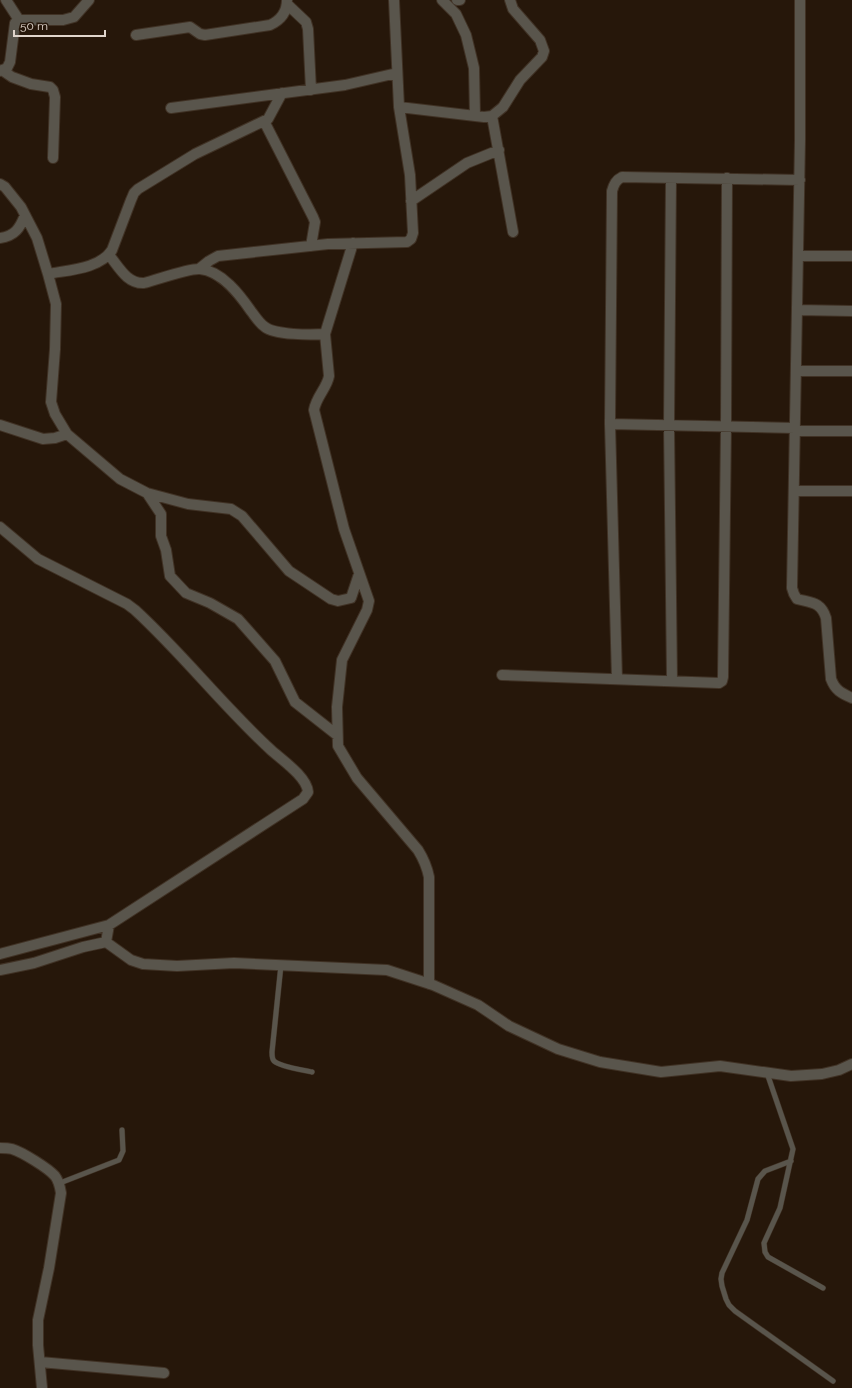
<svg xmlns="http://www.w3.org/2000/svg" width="852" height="1388" font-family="Raleway,sans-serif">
<rect width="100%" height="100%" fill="#26170a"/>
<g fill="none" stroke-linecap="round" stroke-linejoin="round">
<defs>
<path id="lane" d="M281 965 272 1052C272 1055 272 1059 274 1061 280 1067 304 1070 312 1072
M767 1073 793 1149 780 1208 764 1243 765 1252 768 1257 823 1288
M791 1161 765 1171 758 1179 747 1220 722 1273 721 1279 722 1286 726 1299 729 1305 735 1311 833 1381
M60 1183 119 1160 123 1151 122 1130"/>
<path id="street" d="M6 0 19 20
M442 0 456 14 466 35 474 68 475 116
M457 0H460
M800 0V140L792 588 794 594 797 599C812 603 821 602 826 618L831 679C835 690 841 693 852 698
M287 4 306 22 308 29 311 90
M136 35 190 27 200 34 205 35 270 25C281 20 287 12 287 0
M2 70 12 77 31 84 50 87 53 90 55 97 53 158
M0 71 7 68 10 62 15 23 19 20H63L74 17 89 0
M399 107 484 117 492 116 503 107 520 80 542 57 544 51 540 40 513 9 510 0
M171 108 345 85 397 73
M492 116 513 232
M264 121 313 217 315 222 311 246
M671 178 669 426 672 681
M0 184 5 187 21 207 37 238 48 274 56 304 55 349 51 402 55 414 67 434 120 479 147 493 188 504 231 509 242 516 289 571 331 599 338 601 351 598 359 574
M411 201 467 163 499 150
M0 238C15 236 20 228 25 215
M353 243 325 334 329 376C327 388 316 397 314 410L344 529 369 601 367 610 342 660 337 707 338 746 357 778 418 850C423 858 427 867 429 877V984
M109 255C119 267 127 284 144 283 157 280 188 268 200 269 222 271 240 295 251 311 255 316 259 323 265 327 275 335 311 335 325 334
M798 256H852
M199 269 209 261 218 256 328 244 407 242 411 239 413 233 410 175 399 107 394 0
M48 274C68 270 100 269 112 250L131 200 134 193 138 189 195 154 268 119 282 93
M797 310 852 311
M796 371H852
M610 424 795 428
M0 425 43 439 55 438 67 434
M795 431H852
M795 491H852
M147 493 161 514V536L166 550 170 576 186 593 210 603 238 619 275 661 295 702 337 735
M0 527 38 559 127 604 135 610C183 654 223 706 271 750 282 760 307 777 308 792L303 799 109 925 106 942
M502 675 719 683 722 681 723 677 726 427 727 178
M617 679 610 424 612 191C614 184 616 180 622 177L800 180
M0 954 109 925
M0 970 34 963 83 947 106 942 131 960 143 964 177 966 234 963 387 970 433 985 478 1005 509 1026 558 1049 600 1062 661 1072 720 1066 791 1076 822 1074 839 1070 852 1064
M0 1148C4 1148 8 1148 12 1149 22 1152 48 1168 55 1176 59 1181 60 1187 61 1193L49 1268 38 1320V1345L42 1388
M40 1362 164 1373"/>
</defs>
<use href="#lane" stroke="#403225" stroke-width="6"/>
<use href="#street" stroke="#403225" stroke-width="12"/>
<use href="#lane" stroke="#59554c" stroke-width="5"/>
<use href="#street" stroke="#59554c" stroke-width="10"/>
</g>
<path d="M14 30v6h91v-6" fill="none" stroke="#e0d5cc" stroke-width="2"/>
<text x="20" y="30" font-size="12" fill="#e0d5cc" stroke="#26170a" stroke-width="3" paint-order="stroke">50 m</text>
</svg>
